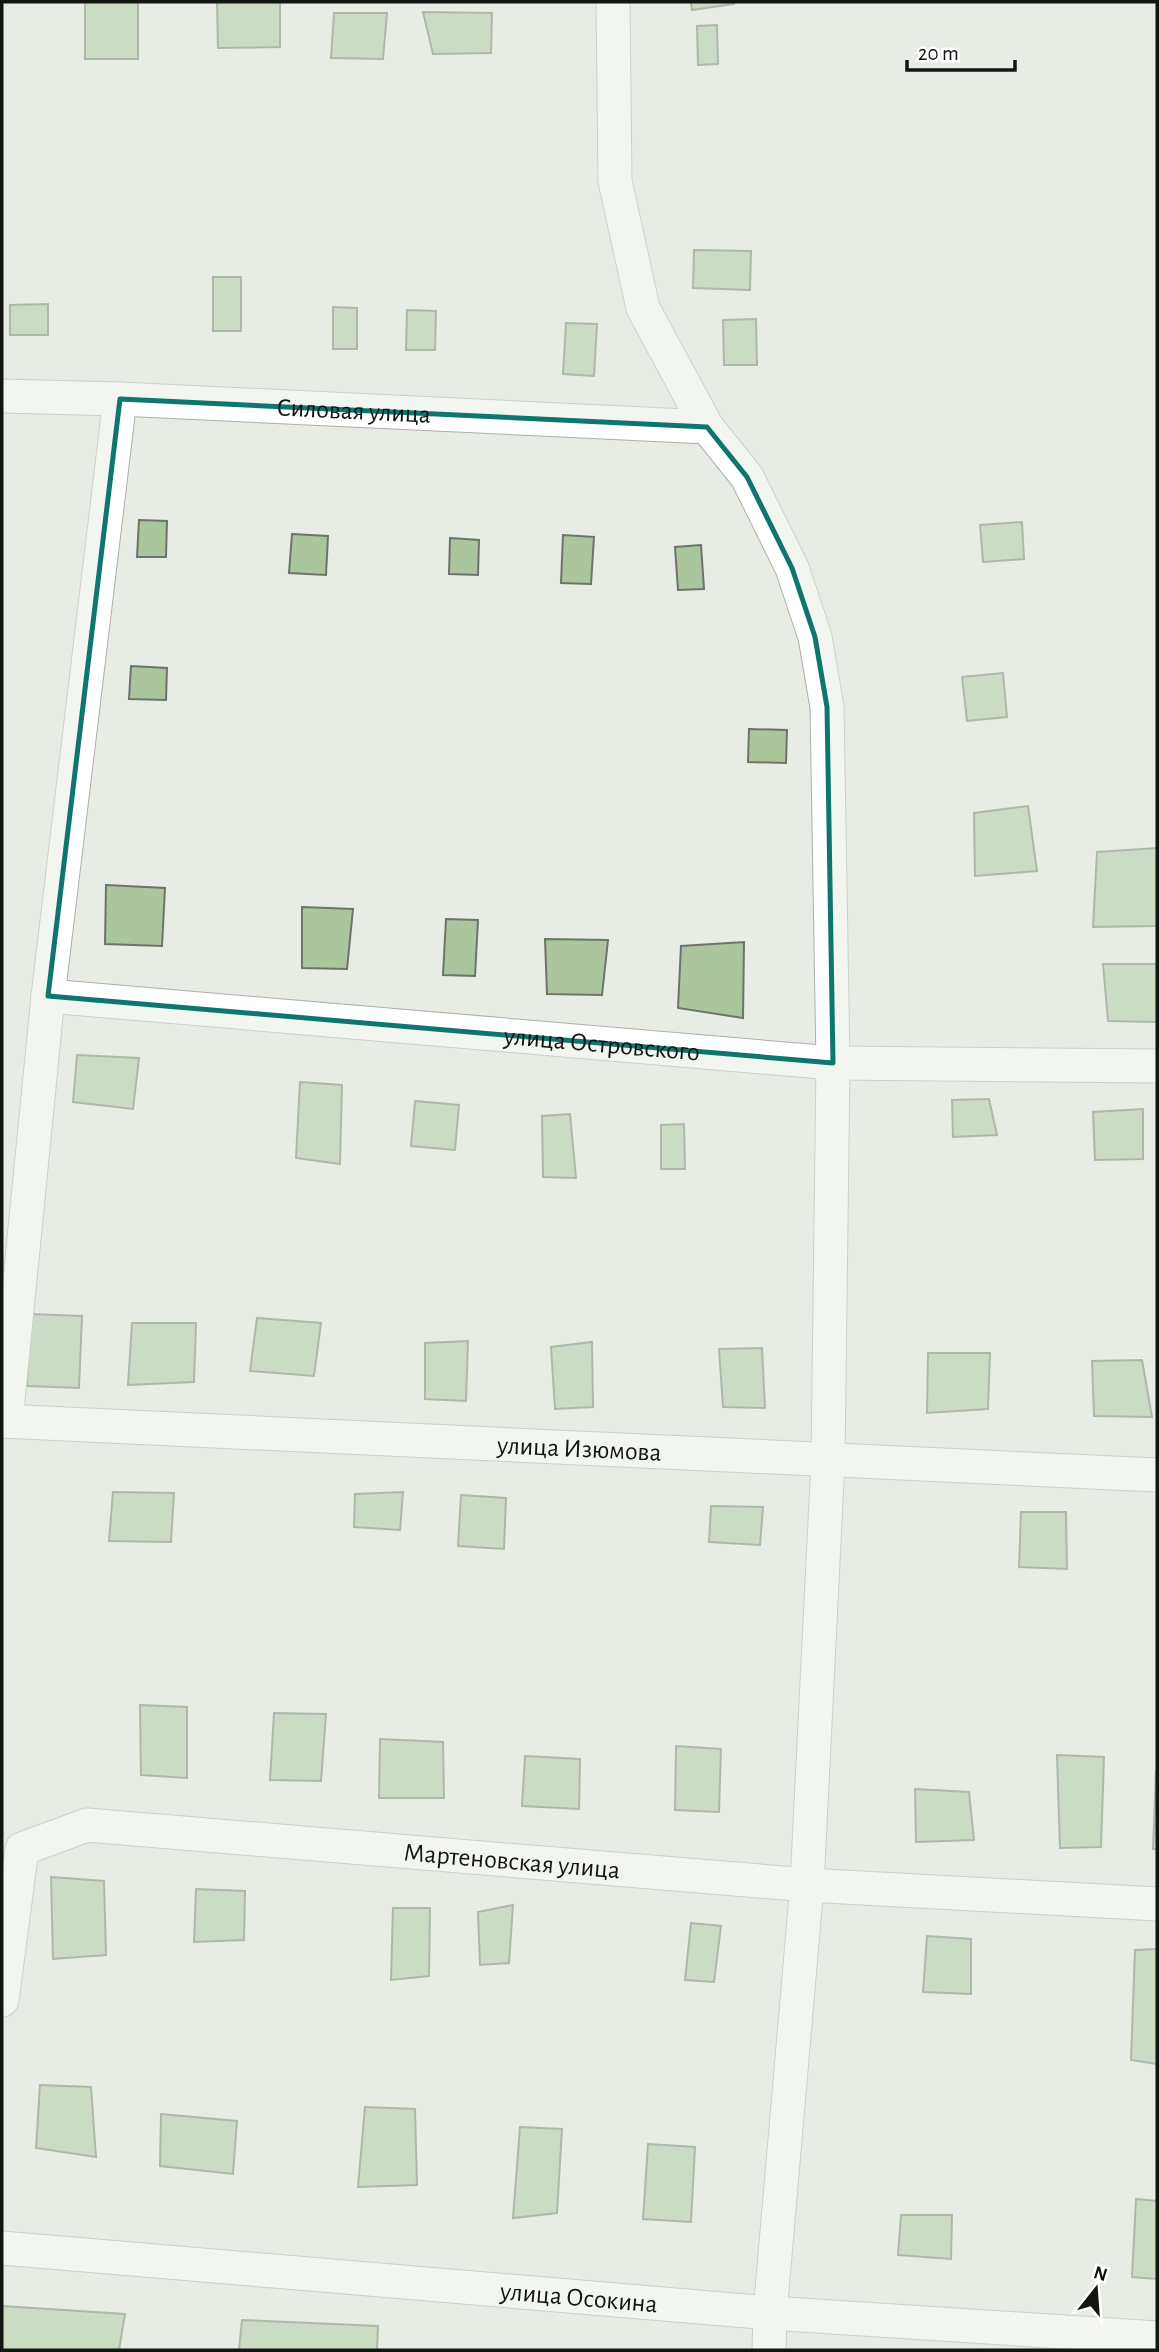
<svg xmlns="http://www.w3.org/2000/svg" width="1159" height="2352" font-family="'Alegreya Sans',sans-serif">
<rect width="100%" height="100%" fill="#e7ece4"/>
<path fill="#abc59d" stroke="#6f736c" stroke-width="2" d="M85 2H138V59H85Z
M217 2H280V47L218 48Z
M691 2H734V4L692 10Z
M423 12 492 13 491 53 433 54Z
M334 13H387L383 59 331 58Z
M717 25 718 64 698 65 697 26Z
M694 250 751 251 750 290 693 288Z
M213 277H241V331H213Z
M48 304V335H10V305Z
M333 307 357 308V349H333Z
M407 310 436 311 435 350H406Z
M756 319 757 365H724L723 320Z
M566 323 597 324 594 376 563 374Z
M139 520 167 521 166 557H137Z
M1022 522 1024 559 983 562 980 525Z
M292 534 328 536 326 575 289 573Z
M563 535 594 537 591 584 561 583Z
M450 538 479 540 478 575 449 574Z
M701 545 704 589 678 590 675 547Z
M131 666 167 668 166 700 129 699Z
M1003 673 1007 717 967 721 962 677Z
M749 729 787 730 786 763 748 762Z
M1028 806 1037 871 975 876 974 813Z
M1157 848V926L1093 927 1097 852Z
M106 885 165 888 162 946 105 944Z
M302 907 353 909 347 969 302 968Z
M446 919 478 920 475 976 443 975Z
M545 939 608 940 602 995 547 994Z
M744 942 743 1018 678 1008 681 946Z
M1103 964H1157V1022L1108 1021Z
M77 1055 139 1058 133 1109 73 1102Z
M300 1082 342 1085 340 1164 296 1158Z
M989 1099 997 1135 953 1137 952 1100Z
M415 1101 459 1105 455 1150 411 1146Z
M1143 1109V1159L1095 1160 1093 1112Z
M570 1114 576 1178 543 1177 542 1116Z
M684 1124 685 1169H661V1125Z
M30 1314 82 1316 79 1388 27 1386Z
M257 1318 321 1323 314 1376 250 1371Z
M132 1323H196L194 1382 128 1385Z
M468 1341 466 1401 425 1399V1343Z
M592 1342 593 1407 555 1409 551 1347Z
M762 1348 765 1408 723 1407 719 1349Z
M928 1353H990L988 1409 927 1413Z
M1142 1360 1152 1417 1094 1416 1092 1361Z
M113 1492 174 1493 171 1542 109 1541Z
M403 1492 400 1530 354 1527 355 1494Z
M461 1495 506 1498 504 1549 458 1546Z
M711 1506 763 1507 760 1545 709 1542Z
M1021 1512H1066L1067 1569 1019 1567Z
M140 1705 187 1707V1778L141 1775Z
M274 1713 326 1714 321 1781 270 1780Z
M380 1739 443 1742 444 1798H379Z
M676 1746 721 1749 719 1812 675 1810Z
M1057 1755 1104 1757 1101 1847 1060 1848Z
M525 1756 580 1759 579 1809 522 1806Z
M1156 1771H1157V1849H1153Z
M915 1789 969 1792 974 1840 916 1842Z
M51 1877 104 1881 106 1955 53 1959Z
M196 1889 245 1891 244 1940 194 1942Z
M513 1905 509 1963 480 1965 478 1912Z
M393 1908H430L429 1976 391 1980Z
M691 1923 721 1926 714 1982 685 1980Z
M927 1936 971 1939V1994L923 1992Z
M1157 1949V2064L1131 2060 1135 1950Z
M40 2085 91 2087 96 2157 36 2148Z
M365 2107 415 2109 417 2185 358 2187Z
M161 2114 237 2121 233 2174 160 2166Z
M520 2127 562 2129 557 2213 513 2218Z
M648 2144 695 2147 691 2222 643 2219Z
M1136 2199 1157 2201V2279L1132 2277Z
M901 2215H952L951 2259 898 2255Z
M2 2306 125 2314 119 2350H2Z
M242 2320 378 2326 377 2350H239Z"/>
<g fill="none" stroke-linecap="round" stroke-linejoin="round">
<defs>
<g id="minor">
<path d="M613 2 615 181 643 308 707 427 747 477 792 568 815 637 827 707 833 1063 828 1461 807 1885 770 2313 769 2350"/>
<path id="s1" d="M2 396 120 399 707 427"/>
<path id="s2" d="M48 996 833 1063 1157 1066"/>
<path id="s3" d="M2 1421 1157 1475"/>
<path d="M6 1421 48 996 120 399"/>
<path id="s4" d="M2 2000 22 1849 87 1825 807 1885 1157 1904"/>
<path id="s5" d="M2 2248 770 2313 1157 2338"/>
</g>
</defs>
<use href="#minor" stroke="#abb0a8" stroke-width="35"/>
<use href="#minor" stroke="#fff" stroke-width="33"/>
</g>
<path d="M0 0H1159V2352H0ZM120 399 707 427 747 477 792 568 815 637 827 707 833 1063 48 996Z" fill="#e7ece4" fill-opacity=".55" fill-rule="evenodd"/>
<path fill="none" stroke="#0f766e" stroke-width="5" stroke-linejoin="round" d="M120 399 707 427 747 477 792 568 815 637 827 707 833 1063 48 996Z"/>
<g text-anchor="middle" stroke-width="5" stroke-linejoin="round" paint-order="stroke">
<g font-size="26" fill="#131512" stroke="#fff">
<text dy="9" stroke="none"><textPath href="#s1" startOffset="352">Силовая улица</textPath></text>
<text dy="9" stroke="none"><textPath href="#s2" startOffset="556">улица Островского</textPath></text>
<text dy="9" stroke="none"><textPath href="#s3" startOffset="578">улица Изюмова</textPath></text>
<text dy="9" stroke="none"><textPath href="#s4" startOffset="648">Мартеновская улица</textPath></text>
<text dy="9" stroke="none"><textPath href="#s5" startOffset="579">улица Осокина</textPath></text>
</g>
</g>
<rect width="1159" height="2352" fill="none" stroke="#131512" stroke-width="7"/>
<g transform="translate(1096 2289) rotate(17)" stroke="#ffffff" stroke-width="5" paint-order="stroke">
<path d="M0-5L12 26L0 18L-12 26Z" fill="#131512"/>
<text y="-10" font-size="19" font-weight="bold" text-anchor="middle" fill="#131512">N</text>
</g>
<path d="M907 60v10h108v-10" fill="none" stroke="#131512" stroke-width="3.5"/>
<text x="918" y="60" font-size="21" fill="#131512" stroke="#ffffff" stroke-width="5" paint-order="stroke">20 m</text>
</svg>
